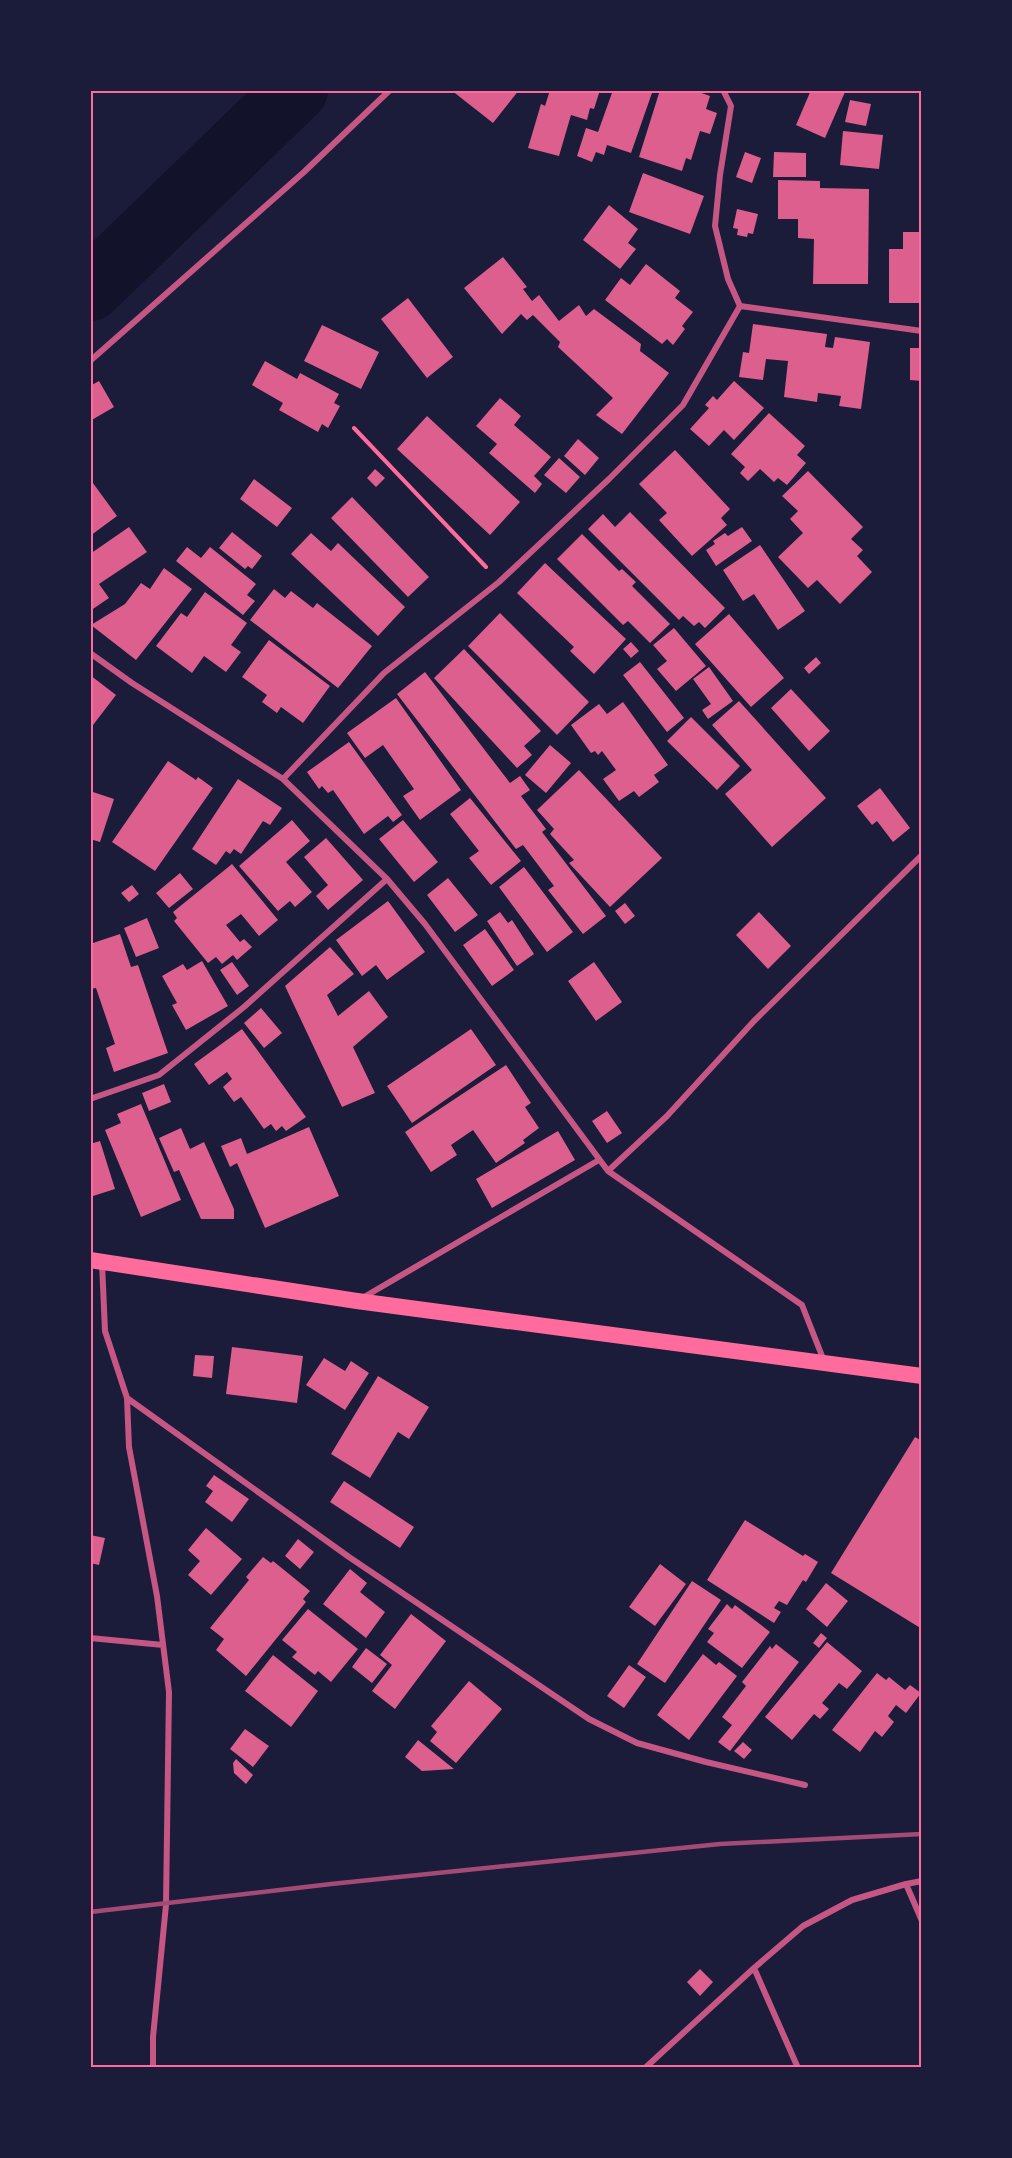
<svg xmlns="http://www.w3.org/2000/svg" width="1012" height="2158" font-family="Roboto,sans-serif">
<rect width="100%" height="100%" fill="#1b1b3a"/>
<g fill="none" stroke-linecap="round" stroke-linejoin="round">
<path stroke="#12122b" stroke-width="64" d="M90 289 296 90"/>
</g>
<path fill="#dd5f8e" d="M451 90H519L493 123Z
M550 90H600L594 109 590 108 587 120 571 115 559 156 528 148 541 104 545 106Z
M613 90H653L631 153 607 145 604 155 596 152 592 162 577 156 586 128 598 132Z
M660 90H693L710 96 706 109 717 113 710 134 700 131 691 160 686 158 682 171 639 157Z
M811 90H841L845 92 825 138 796 125Z
M850 100 871 104 866 126 845 122Z
M843 131 883 135 879 169 840 165Z
M745 152 761 158 752 183 736 177Z
M774 152 806 153V177H773Z
M643 173 704 196 690 234 629 212Z
M778 180 820 181V188L869 189 868 284H813L814 239 798 238V219H778Z
M609 205 638 229 628 243 636 249 620 269 583 240Z
M737 209 758 214 753 234 748 233 747 237 737 235 738 229 733 228Z
M903 232H922V303H889V249H903Z
M503 257 527 287 523 289 532 301 539 295 559 321 579 305 586 316 594 309 641 344 640 351 669 373 622 434 596 415 613 398 558 347 560 342 533 315 527 320 521 314 502 334 464 288Z
M646 264 680 291 675 298 693 312 682 326 685 329 673 345 667 339 662 344 605 300 621 278 630 285Z
M408 298 453 357 427 378 381 319Z
M753 324 827 334 825 347 833 348 835 337 870 342 861 409 839 406 841 396 818 393 817 402 784 397 788 361 766 359 763 380 739 377 743 352 749 353Z
M322 325 379 352 361 389 304 361Z
M910 348H922V381L910 380Z
M265 361 297 379 300 373 339 394 334 403 340 406 328 428 322 424 318 432 279 410 283 403 252 385Z
M99 381 114 407 90 421V386Z
M734 381 764 408 734 440 724 430 709 446 690 429 709 408 705 405 713 396 717 400Z
M500 398 521 416 514 425 551 457 534 476 542 484 535 493 489 453 497 444 476 426Z
M769 413 805 446 797 455 806 463 787 485 778 478 774 482 760 469 748 481 740 473 745 467 731 454Z
M427 416 520 502 490 535 397 449Z
M578 439 599 458 585 475 564 456Z
M675 450 730 509 721 518 727 525 692 556 659 520 667 513 639 484Z
M559 458 580 477 566 493 544 475Z
M375 469 385 478 376 487 367 478Z
M808 471 863 527 851 539 863 550 857 556 872 572 840 604 817 580 808 588 778 557 803 533 790 519 798 511 782 496Z
M90 479 117 516 90 536Z
M254 479 292 508 277 527 240 499Z
M352 497 429 577 408 597 331 518Z
M630 512 725 608 705 628 699 622 694 626 683 616 679 620 588 529 603 514 615 527Z
M129 527 147 552 99 584 109 598 90 611V554Z
M742 527 752 541 716 566 706 550 715 544 713 541 725 533 728 536Z
M232 532 262 556 252 569 248 566 245 569 219 548Z
M311 533 331 551 338 543 405 607 378 636 291 554Z
M582 534 619 571 622 569 636 582 632 586 670 624 650 643 628 621 623 625 557 559Z
M760 545 805 611 778 630 754 594 743 601 723 570Z
M187 547 201 558 210 547 256 584 247 595 255 601 243 615 176 561Z
M545 563 626 639 594 674 570 651 574 647 517 593Z
M164 568 192 589 136 660 91 625 125 604 141 583 150 589Z
M274 589 285 598 291 591 313 608 317 603 372 646 338 688 250 620Z
M205 592 247 623 231 645 241 652 226 672 204 656 192 673 156 646 181 613 187 617Z
M500 613 589 702 557 735 468 646Z
M729 614 784 678 751 707 695 644Z
M674 628 706 666 676 691 657 669 667 661 653 645Z
M269 640 330 686 303 723 281 707 277 713 262 702 267 695 242 677Z
M631 642 639 651 631 658 623 649Z
M464 649 541 731 524 746 532 755 517 768 434 678Z
M816 657 821 663 809 674 804 668Z
M640 662 684 718 667 732 623 675Z
M709 667 733 701 708 719 702 710 711 704 693 679Z
M425 672 510 783 520 776 530 790 521 796 546 829 542 832 606 916 583 934 548 890 554 886 523 845 516 849 397 694Z
M90 675 116 695 90 729Z
M791 689 830 731 809 751 771 708Z
M396 698 461 790 420 820 403 796 414 789 383 745 365 758 347 733Z
M739 701 826 798 772 847 725 794 752 770 712 725Z
M623 702 668 765 654 775 659 782 639 797 634 791 619 801 603 779 616 770 602 751 598 755 595 751 591 753 571 725 599 704 607 714Z
M691 717 740 766 717 790 667 741Z
M349 742 402 815 393 822 388 816 364 834 333 790 328 793 322 786 319 789 307 772Z
M550 745 571 763 546 793 525 775Z
M168 761 196 780 198 777 213 788 155 871 112 842Z
M579 770 662 858 610 907 569 863 574 860 550 834 554 829 537 810Z
M238 779 282 808 270 825 263 821 241 854 234 849 230 854 226 851 216 865 192 849Z
M880 788 910 828 893 842 877 821 872 825 857 806Z
M90 791 114 799 100 842 90 839Z
M470 798 521 861 491 885 469 858 479 851 450 814Z
M292 820 310 841 286 862 312 892 295 907 290 901 278 911 239 866Z
M403 820 438 862 414 882 379 839Z
M326 838 363 880 328 910 316 896 328 885 304 857Z
M232 864 278 920 259 936 241 914 226 925 240 942 244 939 252 947 237 960 233 955 222 964 216 957 208 963 174 921 177 918 173 912Z
M524 867 573 932 547 952 499 887Z
M180 873 193 889 169 908 156 893Z
M448 878 478 915 455 932 427 895Z
M132 885 139 894 129 902 121 893Z
M388 901 425 952 387 980 376 965 362 976 336 940Z
M625 903 635 916 625 924 615 911Z
M500 912 508 923 512 920 534 954 517 966 487 921Z
M759 912 791 946 768 969 736 935Z
M147 918 159 948 136 957 124 928Z
M485 929 514 970 492 986 463 945Z
M120 934 131 967 138 965 168 1053 114 1072 106 1048 115 1044 96 988 90 989V944Z
M330 947 354 974 327 995 338 1016 369 991 388 1017 353 1047 375 1093 342 1107 285 986Z
M202 961 228 1006 186 1030 172 1005 177 1003 162 976 183 964 187 970Z
M232 962 249 986 237 995 220 970Z
M594 962 622 1002 596 1021 568 981Z
M261 1008 282 1033 264 1048 244 1023Z
M242 1029 306 1117 286 1131 282 1126 276 1131 271 1124 264 1129 241 1097 234 1102 223 1087 232 1079 227 1072 209 1085 194 1064Z
M471 1029 496 1065 412 1123 387 1086Z
M506 1065 531 1103 525 1107 539 1128 523 1140 525 1143 496 1163 473 1130 451 1145 457 1155 431 1172 405 1132Z
M164 1084 171 1102 149 1111 142 1093Z
M141 1104 181 1200 141 1217 105 1130 121 1123 117 1114Z
M607 1111 622 1133 607 1143 592 1121Z
M309 1127 339 1196 265 1228 237 1163 230 1167 221 1146 241 1138 247 1154Z
M181 1128 190 1149 204 1142 234 1209V1219H201L179 1170 174 1172 159 1138Z
M558 1131 575 1160 492 1208 476 1179Z
M100 1141 115 1189 90 1197V1144Z
M232 1347 303 1356 297 1403 226 1394Z
M195 1355 214 1356 212 1378 193 1376Z
M324 1358 345 1371 351 1361 369 1373 345 1410 306 1385Z
M378 1376 429 1407 409 1439 398 1432 370 1478 331 1454Z
M915 1437 922 1441V1494L919 1500 922 1502V1629L831 1573Z
M214 1475 249 1499 232 1522 205 1502 213 1491 206 1486Z
M344 1481 414 1527 400 1548 330 1502Z
M745 1520 803 1556 805 1554 818 1562 806 1582 803 1580 787 1605 779 1601 774 1608 781 1612 774 1623 707 1580Z
M206 1528 242 1559 211 1595 188 1575 200 1561 188 1550Z
M90 1535 105 1538 99 1565 90 1563Z
M298 1539 314 1552 300 1569 285 1556Z
M263 1557 271 1563 273 1561 310 1591 303 1599 306 1602 246 1676 216 1650 224 1639 210 1628 249 1580 246 1577Z
M660 1564 686 1584 655 1626 629 1607Z
M350 1569 367 1583 360 1592 385 1612 366 1638 323 1604Z
M692 1581 721 1600 665 1683 637 1664Z
M826 1583 848 1601 827 1627 806 1609Z
M727 1604 732 1609 735 1605 770 1632 742 1668 707 1642 714 1633 708 1629Z
M308 1609 358 1649 331 1682 318 1671 315 1675 292 1657 297 1652 282 1640Z
M411 1614 446 1641 395 1709 372 1691 392 1665 380 1655Z
M821 1633 827 1638 819 1648 813 1643Z
M827 1642 862 1671 847 1689 839 1683 822 1703 829 1709 820 1719 814 1714 792 1740 765 1717Z
M776 1644 799 1662 730 1751 718 1742 732 1725 722 1717 746 1686 742 1682 770 1646 772 1649Z
M366 1648 387 1664 372 1683 352 1667Z
M703 1654 716 1665 719 1662 737 1676 689 1740 657 1715Z
M273 1655 318 1691 291 1727 245 1691Z
M629 1665 646 1677 624 1708 607 1696Z
M877 1673 886 1680 889 1677 905 1690 910 1685 921 1693 906 1713 896 1705 888 1716 894 1722 882 1737 875 1731 860 1752 832 1730Z
M469 1681 502 1709 456 1763 430 1741 437 1732 431 1726Z
M245 1729 269 1746 253 1767 230 1749Z
M418 1740 454 1769 422 1771 405 1757Z
M743 1742 752 1750 744 1759 734 1751Z
M236 1759 253 1775 246 1784 234 1773 233 1763Z
M700 1969 713 1982 700 1996 687 1982Z"/>
<g fill="none" stroke-linecap="round" stroke-linejoin="round">
<path stroke="#ff6b9d" stroke-width="4" d="M354 428 486 567"/>
<path stroke="#c65784" stroke-width="6" d="M723 90 731 106 720 175 715 226 728 279 740 306
M740 306 922 331
M90 361 304 172 390 90
M90 653 132 683 283 779 387 879 425 924 608 1171 802 1305 824 1361
M283 779 384 673 499 582 609 479 683 405 740 306
M90 1099 159 1075 244 1007 387 879
M608 1171 667 1116 754 1021 922 855
M102 1263 105 1331 127 1398 129 1447 157 1596 169 1692 166 1905 153 2037V2068
M364 1297 599 1160
M127 1398 349 1557 589 1719 637 1743 706 1762 805 1785
M90 1638 163 1645
M922 1881 906 1884 922 1921
M754 1968 798 2068
M645 2068 754 1968 803 1926 852 1900 906 1884"/>
<path stroke="#ff6b9d" stroke-width="16" d="M90 1260 357 1301 922 1376"/>
<path stroke="#a44b75" stroke-width="4.5" d="M90 1912 331 1884 720 1844 922 1834"/>
</g>
<rect width="1012" height="2158" fill="none" stroke="#1b1b3a" stroke-width="183"/>
<rect x="92" y="92" width="828" height="1974" fill="none" stroke="#ff6b9d" stroke-width="2"/>
</svg>
